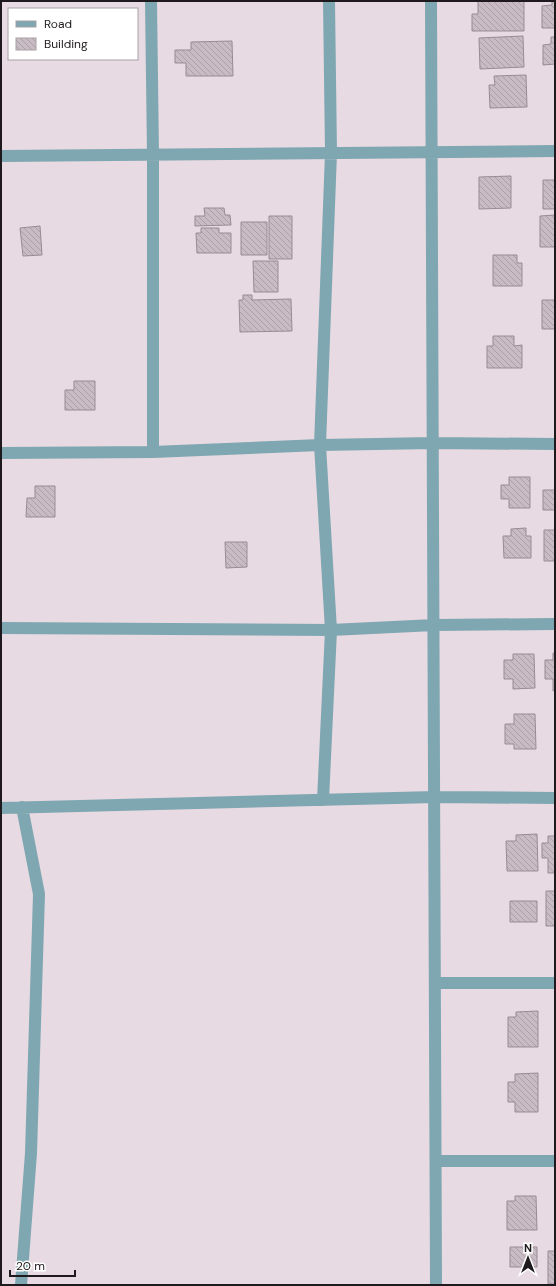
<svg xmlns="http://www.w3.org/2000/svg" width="556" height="1286" font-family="'DM Sans',sans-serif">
<defs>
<pattern id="building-back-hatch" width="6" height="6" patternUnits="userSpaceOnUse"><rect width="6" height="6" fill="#c9bbc3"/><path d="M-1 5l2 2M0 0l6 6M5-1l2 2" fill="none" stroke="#aca0a7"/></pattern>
</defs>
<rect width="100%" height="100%" fill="#e8dae2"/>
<path fill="url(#building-back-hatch)" stroke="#988b92" d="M478 1H524V31H472V14H478Z
M552 1H555V28H542V6L552 5Z
M523 36 524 67 480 69 479 38Z
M551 37H555V64L543 65V45L551 44Z
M232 41 233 76H186V63H175V50H191V42Z
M526 75 527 107 490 108 489 85H495L494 76Z
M511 176V208L479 209V177Z
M543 180H555V209H543Z
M204 208H224L225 215H230L231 225 195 226V216H205Z
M555 215V247H540V216Z
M269 216H292V259H269Z
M241 222H267V255H241Z
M40 226 42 255 23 256 20 228Z
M201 228H219V233H231V253H197L196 233H201Z
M493 255H517V263H522V286H493Z
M253 261H278V292H254Z
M243 295H252V300L291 299 292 331 240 332 239 300H243Z
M542 300H555V329H542Z
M493 336H514V346L522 345V368H487V346H493Z
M74 381H95V410H65V390H74Z
M509 477H530V508H509V499H501V485H509Z
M35 486H55V517H26L27 498H35Z
M543 490H555V510H543Z
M526 528V536H531V558H504L503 536H511V529Z
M544 530H555V561H544Z
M225 542H247V567L226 568Z
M553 653H555V690L553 691V679H545V660H553Z
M513 654H534L535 688 513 689V679H504V660H513Z
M514 714H535L536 749H514V744H505V724H514Z
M537 834 538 871H507L506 841H516V835Z
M548 836H555V873H548V858H542V843H548Z
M546 891H555V926H546Z
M510 901H537V922H510Z
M538 1011V1047H508V1017H516V1012Z
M538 1073V1112H515V1102H508V1082H515V1074Z
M515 1196H536L537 1230H507V1201H515Z
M510 1247H537V1267H510Z
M548 1251H555V1284H548Z"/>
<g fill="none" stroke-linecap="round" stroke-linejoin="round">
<path stroke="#7fa7b1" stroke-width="12" d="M151 1 153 155V452
M431 1 436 1285
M1 156 555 151
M1 453 153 452 320 445 433 443 555 444
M1 628 331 630 434 625 555 624
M323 800 331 630 320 445 331 153 329 1
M1 808 435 797 555 798
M435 983H555
M436 1161H555
M21 1285 31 1153 39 894 22 807"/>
</g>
<rect width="556" height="1286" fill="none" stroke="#1e191c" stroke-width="4"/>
<rect x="8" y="8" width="130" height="52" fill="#ffffff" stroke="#a5a3a4"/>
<rect x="16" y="21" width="20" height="6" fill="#7fa7b1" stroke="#a5a3a4"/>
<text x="44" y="28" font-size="12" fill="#1e191c">Road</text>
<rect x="16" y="38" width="20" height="12" fill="url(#building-back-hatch)" stroke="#a5a3a4"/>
<text x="44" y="48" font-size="12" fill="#1e191c">Building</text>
<g transform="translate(528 1258)" stroke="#ffffff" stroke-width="3" paint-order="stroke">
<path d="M0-3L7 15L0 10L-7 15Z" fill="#1e191c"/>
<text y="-6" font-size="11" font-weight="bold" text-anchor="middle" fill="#1e191c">N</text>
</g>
<path d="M10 1270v6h65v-6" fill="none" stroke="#1e191c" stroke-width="2"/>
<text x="16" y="1270" font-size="12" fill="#1e191c" stroke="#ffffff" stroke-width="3" paint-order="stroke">20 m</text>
</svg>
